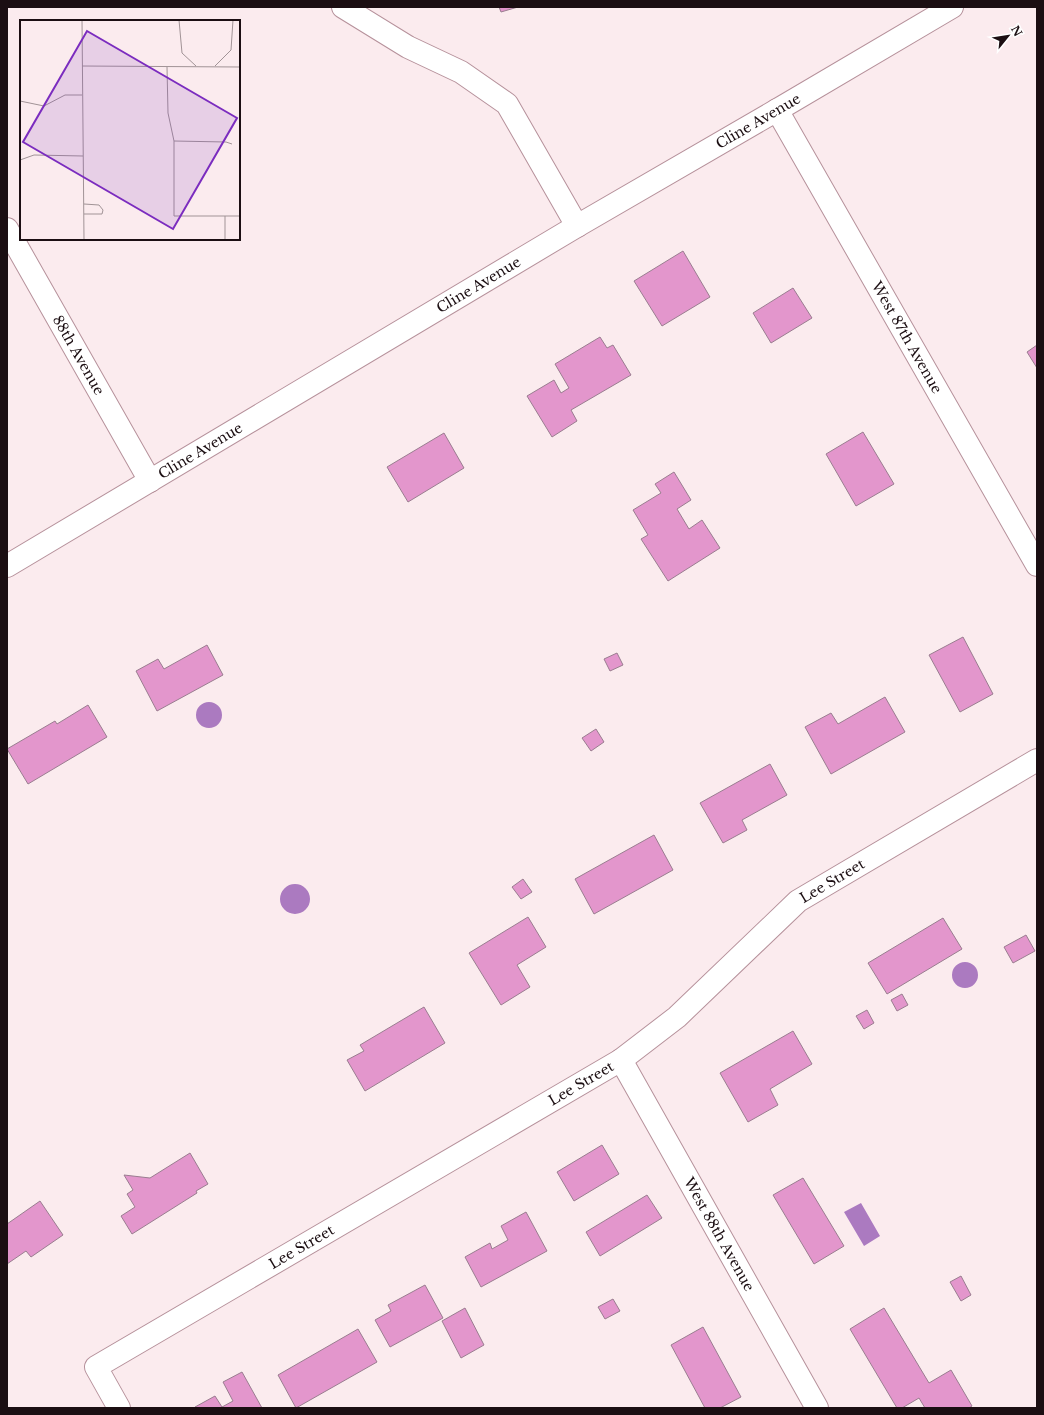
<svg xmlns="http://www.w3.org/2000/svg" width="1044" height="1415" font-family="'Libre Baskerville',serif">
<rect width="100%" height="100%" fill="#fbebee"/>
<path fill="#ab7ac0" d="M196 715a13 13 0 1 1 26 0a13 13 0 1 1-26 0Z
M280 899a15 15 0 1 1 30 0a15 15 0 1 1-30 0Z
M952 975a13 13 0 1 1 26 0a13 13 0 1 1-26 0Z
M861 1203 880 1236 864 1246 844 1212Z"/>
<path fill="#e396cc" stroke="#9a7d90" d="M499 7H518L501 12Z
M683 251 710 297 662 326 634 281Z
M793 288 812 318 771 343 753 313Z
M600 337 607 348 613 345 631 375 571 410 577 421 552 437 527 396 554 380 561 393 569 388 555 364Z
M1037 345V368L1027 352Z
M863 432 894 484 856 506 826 454Z
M444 433 464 468 408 502 387 467Z
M674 472 691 500 677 509 689 529 702 520 720 548 668 581 641 539 648 535 633 510 661 493 655 484Z
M963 637 993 694 960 712 929 655Z
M207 645 223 675 157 711 136 671 158 659 164 669Z
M617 653 623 665 610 671 604 659Z
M885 697 905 732 831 774 805 727 831 713 838 724Z
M88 705 107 737 28 784 7 749 55 721 57 724Z
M596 729 604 742 591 751 582 738Z
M770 764 787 795 742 820 747 830 723 843 700 803Z
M654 835 673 870 594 914 575 879Z
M523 879 532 892 521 899 512 887Z
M528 917 546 947 517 965 530 987 501 1005 469 953Z
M943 918 962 949 887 994 868 963Z
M1026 935 1035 951 1013 963 1004 947Z
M902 994 908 1005 897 1011 891 1000Z
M424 1007 445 1043 365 1091 347 1060 364 1051 360 1045Z
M867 1010 874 1023 864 1029 856 1016Z
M793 1031 812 1064 770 1089 778 1105 748 1122 720 1073Z
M602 1145 619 1174 574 1201 557 1172Z
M190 1153 208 1184 196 1191 197 1193 132 1234 121 1216 135 1207 127 1194 133 1190 124 1175 150 1178Z
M803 1178 844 1246 814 1264 773 1195Z
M647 1195 662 1218 600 1256 586 1232Z
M40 1201 63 1235 31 1257 26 1251 7 1264V1224Z
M526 1212 547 1251 481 1287 465 1257 490 1243 492 1249 508 1240 501 1226Z
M961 1276 971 1295 961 1301 950 1282Z
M425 1285 443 1318 390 1347 375 1320 391 1311 388 1305Z
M613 1299 620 1311 605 1319 598 1307Z
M465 1308 484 1345 461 1358 442 1321Z
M884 1308 929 1383 951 1370 972 1406 969 1408H925L919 1398 902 1408H897L850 1329Z
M703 1327 741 1397 720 1408H705L671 1345Z
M358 1329 377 1362 296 1408 278 1375Z
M242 1372 262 1408H195V1407L215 1396 222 1407 233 1401 223 1382Z"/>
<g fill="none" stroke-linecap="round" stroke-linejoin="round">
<defs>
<g id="minor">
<path d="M343 7 408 47 461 72 507 104 577 226"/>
<path id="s1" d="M777 110 1037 565"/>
<path id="s2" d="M7 229 150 481"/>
<path id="s3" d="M7 566 577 226 784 106 952 7"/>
<path id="s4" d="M621 1060 817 1408"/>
<path id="s5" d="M119 1408 96 1367 621 1060 677 1017 798 901 1037 760"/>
</g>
</defs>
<use href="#minor" stroke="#b6919b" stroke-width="24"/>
<use href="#minor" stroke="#fff" stroke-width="22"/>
</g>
<g text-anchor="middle" stroke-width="3" stroke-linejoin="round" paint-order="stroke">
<g font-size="14" fill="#1b0e12" stroke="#fff">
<text dy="5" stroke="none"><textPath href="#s3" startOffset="873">Cline Avenue</textPath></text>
<text dy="5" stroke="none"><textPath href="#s3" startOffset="549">Cline Avenue</textPath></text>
<text dy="5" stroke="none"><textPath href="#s1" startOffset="262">West 87th Avenue</textPath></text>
<text dy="5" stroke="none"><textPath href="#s2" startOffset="145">88th Avenue</textPath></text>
<text dy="5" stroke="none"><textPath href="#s3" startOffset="225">Cline Avenue</textPath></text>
<text dy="5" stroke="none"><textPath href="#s5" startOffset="933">Lee Street</textPath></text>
<text dy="5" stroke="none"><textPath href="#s5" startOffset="609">Lee Street</textPath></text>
<text dy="5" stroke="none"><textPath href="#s4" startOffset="200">West 88th Avenue</textPath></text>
<text dy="5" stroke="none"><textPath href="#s5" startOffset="285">Lee Street</textPath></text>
</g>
</g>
<g transform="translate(20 20)">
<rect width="220" height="220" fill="#fbebee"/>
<path fill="none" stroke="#a19396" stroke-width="1" d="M62 0 64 220M159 0 162 33 176 46M62 46 220 47M195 46 211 30 213 0M147 47 148 93 154 121V196H220M0 81 24 86 45 75H62M154 121 206 122 212 124M0 140 14 135 63 136M64 184 79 185 83 190 82 194H64M205 196V220"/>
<path fill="#7b2cbf" fill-opacity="0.15" stroke="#7b2cbf" stroke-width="2" d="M67 11 217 98 153 209 3 122Z"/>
<rect width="220" height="220" fill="none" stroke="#1b0e12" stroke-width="2"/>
</g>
<rect width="1044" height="1415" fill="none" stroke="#1b0e12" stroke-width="16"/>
<g transform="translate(1008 36) rotate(60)" stroke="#ffffff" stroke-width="3" paint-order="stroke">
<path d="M0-3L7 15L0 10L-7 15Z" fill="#1b0e12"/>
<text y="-6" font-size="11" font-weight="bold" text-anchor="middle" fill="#1b0e12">N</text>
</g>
</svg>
